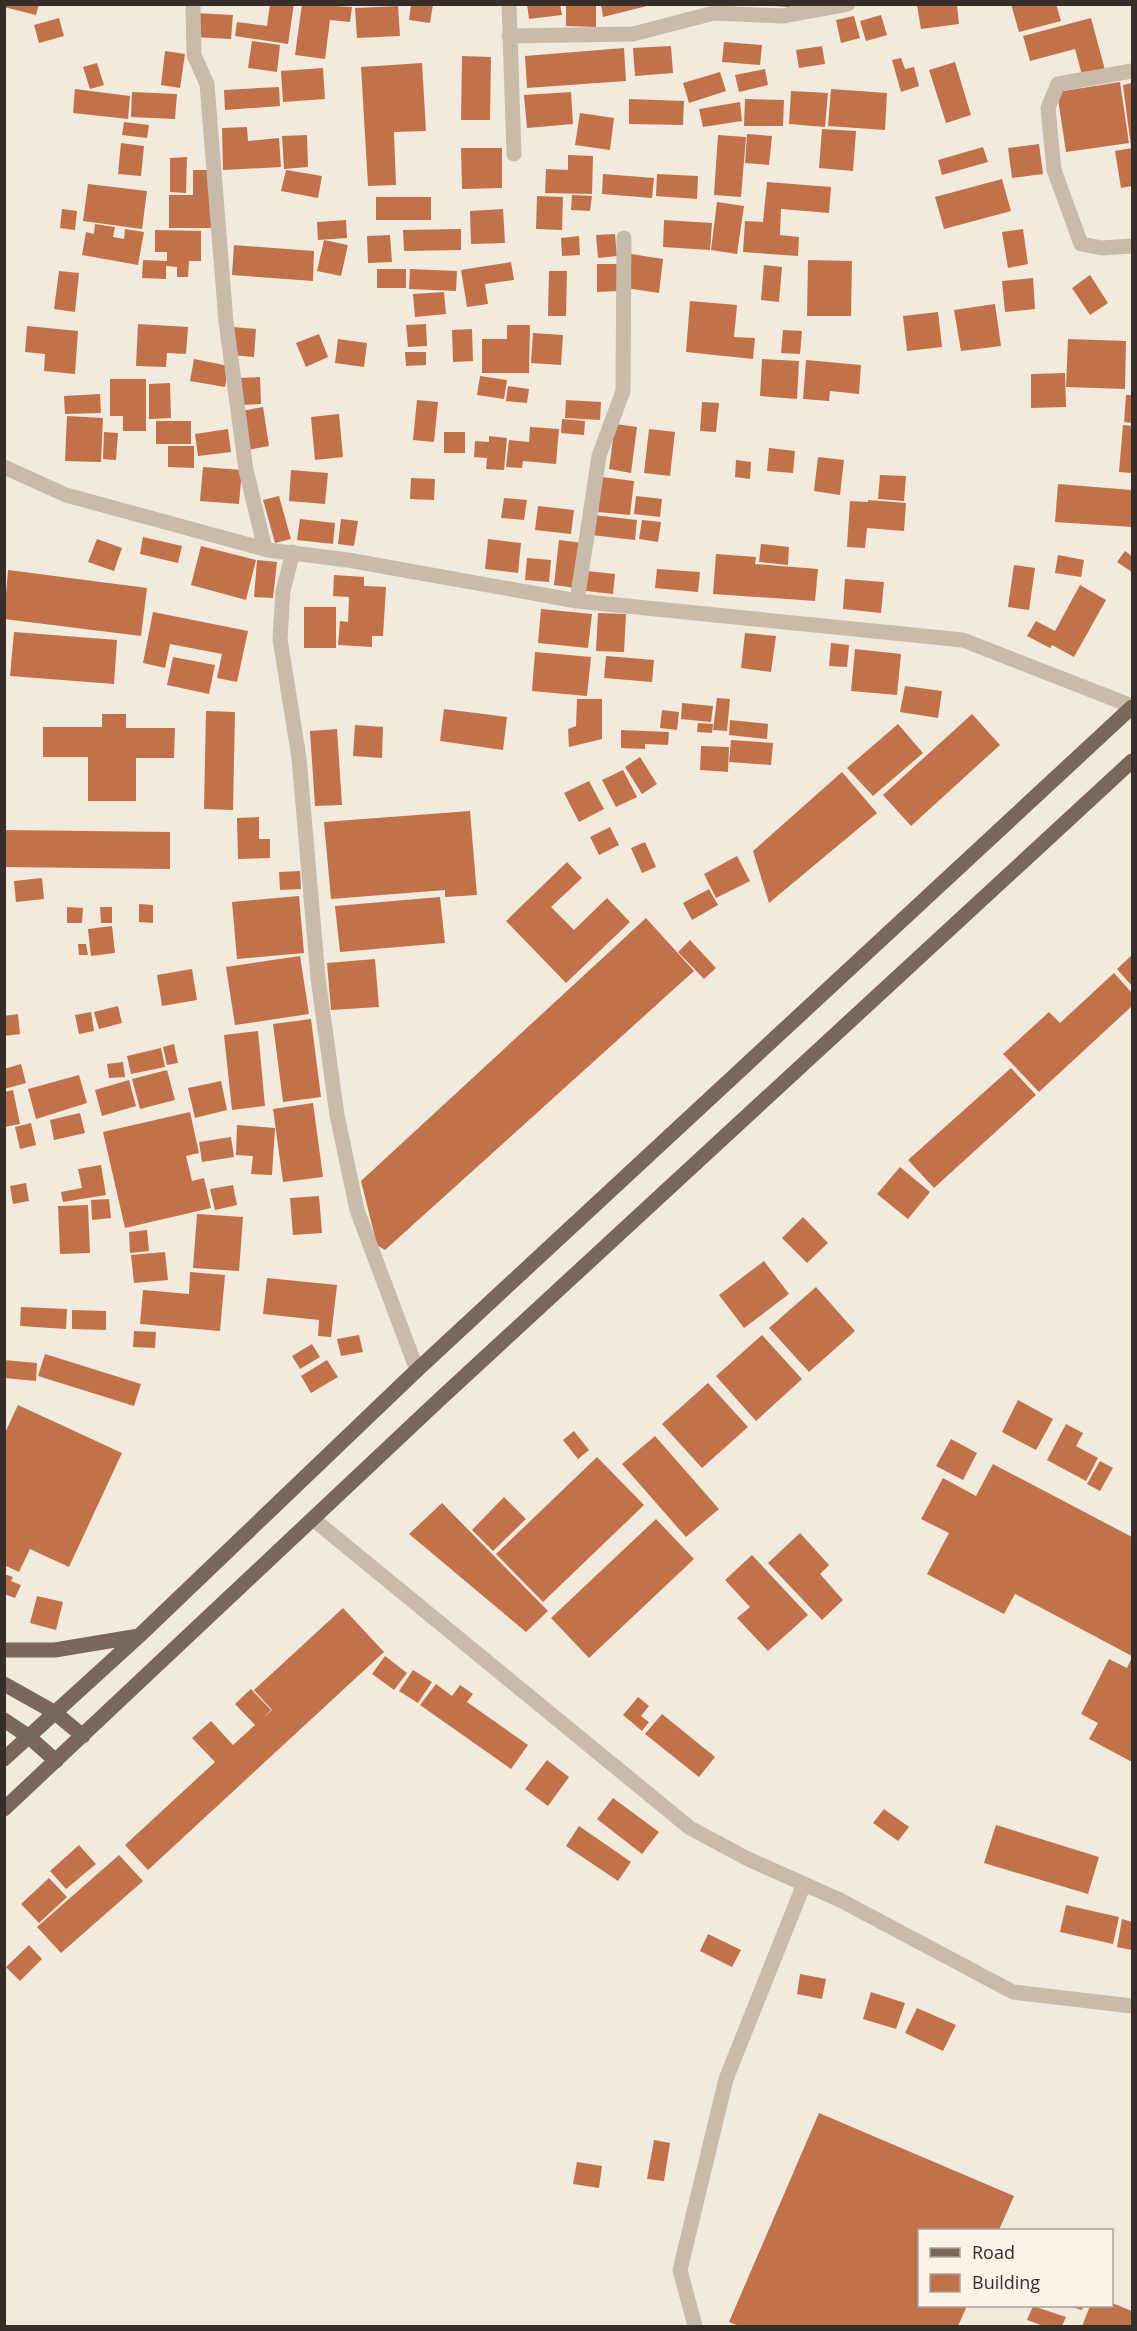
<svg xmlns="http://www.w3.org/2000/svg" width="1137" height="2331" font-family="'Open Sans',sans-serif">
<rect width="100%" height="100%" fill="#f1eadd"/>
<path fill="#c2724b" d="M4 4H39L36 15 4 7Z
M270 4H294L288 44 235 36 237 22 267 26Z
M302 4 352 7 350 22 330 20 325 59 295 55Z
M411 4H433L430 23 409 20Z
M527 4H560L562 15 529 19Z
M566 4H596V27L566 26Z
M601 4H650L651 5 603 17Z
M774 4H790V7L774 6Z
M1011 4H1056L1061 21 1019 32Z
M917 5H957L959 24 921 29Z
M398 6 400 36 357 38 355 8Z
M196 13 233 15 231 39 194 37Z
M881 15 887 35 866 41 860 21Z
M854 16 860 38 841 43 836 20Z
M59 18 64 36 39 43 34 25Z
M1091 18 1105 70 1082 75 1075 49 1030 61 1023 36Z
M252 41 280 45 277 72 248 68Z
M724 42 762 45 760 65 722 62Z
M671 46 673 73 635 76 633 48Z
M822 46 825 64 799 68 796 50Z
M624 48 626 81 527 88 525 56Z
M165 51 185 54 180 88 161 85Z
M462 56 491 57 490 120H461Z
M901 58 905 69 914 67 919 86 901 92 892 60Z
M955 62 971 115 946 123 929 70Z
M97 63 104 85 90 89 83 67Z
M422 63 426 131 394 132 396 185 368 186 361 67Z
M323 68 325 99 283 102 281 71Z
M765 69 768 85 739 92 735 75Z
M720 72 726 91 689 103 683 83Z
M1120 82 1129 143 1066 152 1057 92Z
M1132 83V147H1131L1123 85Z
M279 87 280 106 225 110 224 90Z
M75 89 130 96 128 119 73 113Z
M831 89 887 93 885 130 828 126Z
M791 91 828 93 825 127 789 124Z
M132 92 177 94 175 119 131 117Z
M571 92 573 124 527 128 524 95Z
M629 99 684 101 683 125 629 124Z
M745 99 784 100 783 126H744Z
M740 102 742 121 703 127 699 109Z
M580 113 614 118 610 150 575 145Z
M124 122 149 125 147 138 122 135Z
M247 127 248 141 279 138 281 167 223 170 222 128Z
M822 129 856 131 853 171 819 168Z
M747 134 772 136 769 165 745 163Z
M307 135 308 167 284 169 282 136Z
M718 135 746 137 741 197 714 195Z
M121 143 144 146 141 176 118 174Z
M1039 144 1043 174 1012 178 1008 148Z
M983 147 988 162 942 175 938 160Z
M461 148H502V188L462 189Z
M1132 148V186L1121 188 1115 151Z
M568 155 593 156 592 194 545 193 546 169 568 170Z
M187 157 186 193 170 192V158Z
M193 170H213L214 228H169V195H193Z
M286 170 322 176 318 198 281 191Z
M603 174 654 178 652 198 602 194Z
M657 174 698 176 697 199 656 196Z
M1002 179 1011 211 944 229 935 197Z
M767 182 831 187 829 213 781 209 780 235 799 237 798 256 743 252 745 221 763 222Z
M88 184 147 191 142 229 83 221Z
M572 195 592 196 590 211 571 210Z
M537 196 563 197 562 230 536 229Z
M376 197H431V220H376Z
M717 202 744 206 737 254 711 250Z
M62 209 77 211 75 230 60 228Z
M503 209 505 243 471 244 470 211Z
M346 220 347 238 318 240 317 222Z
M664 220 712 223 710 250 663 247Z
M95 224 115 227 113 237 124 239 125 229 144 232 138 265 82 255 86 232 94 234Z
M461 229V250L404 251 403 230Z
M1023 229 1028 264 1008 268 1002 232Z
M155 230 201 231V261H189L188 277H177V267L166 266V279L142 278 143 260 167 261V252H155Z
M615 234 617 256 598 258 596 235Z
M390 235 392 262 368 263 367 236Z
M579 236 580 255 562 256 561 238Z
M324 240 348 245 341 276 317 271Z
M234 245 314 251 313 281 232 275Z
M631 254 663 259 659 293 626 288Z
M808 260 852 261 851 316H807Z
M511 262 514 280 485 284 488 304 467 307 461 270Z
M597 264H618V291L597 292Z
M764 265 782 267 779 302 761 300Z
M377 269H406V288H377Z
M410 269 457 271 456 291 409 289Z
M59 271 79 273 75 312 54 309Z
M549 271H567L566 316H548Z
M1090 275 1108 303 1090 315 1072 288Z
M1033 278 1035 309 1005 312 1002 281Z
M444 292 446 314 415 317 413 294Z
M690 301 737 305 734 337 755 338 753 359 686 352Z
M995 304 1001 346 961 351 954 310Z
M938 312 942 347 907 351 903 316Z
M138 324 188 327 186 354 167 353 166 367 136 366Z
M426 324 427 346 408 347 406 325Z
M507 325H530L529 373H482V339H507Z
M27 326 78 331 75 374 44 371 45 354 25 352Z
M233 327 256 329 254 357 231 355Z
M472 329 473 361 453 362 452 330Z
M783 330 802 331 800 354 781 353Z
M533 333 563 335 561 365 531 363Z
M319 334 328 357 306 367 296 343Z
M338 339 367 343 364 367 335 363Z
M1068 339 1126 341 1125 389 1066 387Z
M405 352H426V365L406 366Z
M194 359 229 366 225 387 190 381Z
M762 359 799 361 797 399 760 396Z
M806 360 861 365 859 394 830 391 829 401 803 399Z
M1065 373 1066 407 1031 408V374Z
M480 376 507 380 504 399 477 395Z
M260 377 261 404 239 405 237 378Z
M110 379H146V431H123V416H110Z
M170 383 171 418 149 419V384Z
M508 386 529 389 527 403 506 401Z
M100 394 101 413 65 414 64 396Z
M1126 395H1132V423L1124 422Z
M417 400 438 402 434 442 413 440Z
M566 400 601 402 600 420 565 418Z
M702 402 719 403 716 432 700 431Z
M263 407 269 446 248 450 242 411Z
M339 414 343 457 315 460 311 417Z
M67 416 103 418 101 462 65 461Z
M562 419 585 421 584 435 561 433Z
M156 421H191V444H156Z
M615 424 637 427 631 473 609 469Z
M1123 425 1132 426V473L1119 472Z
M530 427 559 429 556 464 523 461 522 468 506 467 509 440 529 442Z
M228 429 231 452 198 456 195 434Z
M649 429 675 432 670 476 644 473Z
M104 432 118 433 116 460 103 459Z
M444 432H465V453H444Z
M489 436 507 438 504 470 486 469 487 458 474 457 475 441 489 442Z
M168 446H194V468L168 467Z
M769 448 795 451 793 473 767 471Z
M818 457 844 460 840 495 814 491Z
M736 460 751 462 750 479 735 477Z
M203 467 242 470 239 504 200 501Z
M291 470 328 473 325 504 289 501Z
M880 475 906 476 904 501 878 499Z
M602 477 634 481 630 515 598 512Z
M411 478 435 479 434 500 410 499Z
M1058 484 1132 490V527L1055 522Z
M279 496 291 539 275 543 263 500Z
M636 496 662 499 660 517 634 514Z
M504 498 527 500 524 520 501 518Z
M868 500 906 503 904 531 867 528 865 548 847 547 850 501 868 502Z
M538 506 574 510 571 534 535 530Z
M593 515 637 520 635 540 591 535Z
M300 519 335 523 333 544 297 540Z
M341 519 358 521 354 546 338 544Z
M642 520 661 522 658 542 639 539Z
M143 537 182 546 178 563 140 554Z
M97 539 122 548 114 571 88 562Z
M488 539 521 543 518 573 485 569Z
M559 540 583 543 576 588 554 585Z
M761 544 789 547 788 565 759 562Z
M201 546 256 560 246 600 191 585Z
M1125 551 1132 556V572L1117 562Z
M716 554 756 557 755 564 818 569 815 601 713 594Z
M1058 555 1084 560 1081 577 1055 573Z
M527 558 551 560 549 582 525 580Z
M257 560 277 562 273 598 254 597Z
M1014 565 1035 568 1029 610 1008 607Z
M657 569 700 572 698 592 655 588Z
M8 570 147 588 141 636 4 619Z
M587 571 615 574 613 594 586 591Z
M334 575 364 577V586L386 587 383 636H372V647L338 645 340 621 348 622 349 597 333 596Z
M845 579 884 582 881 613 843 609Z
M1080 585 1106 600 1074 657 1052 645 1050 648 1027 636 1036 621 1055 631Z
M304 607H336V648H304Z
M541 609 592 614 588 648 538 643Z
M153 612 248 631 237 682 217 678 222 654 170 644 165 668 143 663Z
M598 613 626 614 624 652 596 651Z
M14 632 117 640 114 684 10 676Z
M745 633 776 636 771 672 741 668Z
M831 643 849 645 847 667 829 666Z
M855 649 901 654 897 695 851 691Z
M535 652 591 657 587 696 532 691Z
M606 656 654 660 652 682 604 678Z
M173 657 215 665 209 694 167 685Z
M905 686 942 691 938 718 900 712Z
M717 698 730 699 727 731 713 730Z
M577 699H602V739L569 747 568 729 576 726Z
M682 703 713 706 711 722 681 719Z
M444 709 507 717 503 750 440 741Z
M662 710 679 712 677 730 660 728Z
M206 711 235 712 233 810 204 809Z
M102 714H126V728H175L174 758H136V801H88V757H43V727H102Z
M972 714 1000 745 911 826 883 795Z
M730 720 768 724 767 739 729 735Z
M698 723 713 724 712 733 697 732Z
M898 724 923 753 873 796 847 768Z
M355 725 383 727 382 758 353 756Z
M337 729 342 805 315 806 310 731Z
M621 730 669 732 668 745 645 744V749L621 748Z
M731 740 773 743 771 765 729 762Z
M701 746 729 747 728 772 700 770Z
M640 757 657 784 642 794 625 767Z
M623 770 637 797 616 807 602 780Z
M842 772 877 813 769 903 753 851Z
M589 781 604 809 579 822 564 793Z
M470 811 477 895 445 897V890L331 899 324 822Z
M259 817V839H270V858L238 859 237 818Z
M610 827 619 845 599 855 590 837Z
M4 830 170 832V869L4 867Z
M645 842 656 867 642 873 631 848Z
M737 856 750 881 716 898 704 874Z
M567 862 582 878 551 907 574 930 607 898 630 922 566 983 506 921Z
M300 871 301 889 280 890 279 872Z
M42 878 44 899 16 902 14 881Z
M709 889 718 905 692 920 683 903Z
M299 896 304 953 237 959 232 902Z
M440 897 445 943 340 952 335 906Z
M139 904 153 905V923L139 922Z
M67 907 83 908 82 923H67Z
M100 907H112V923H101Z
M646 918 694 971 385 1250 377 1245 361 1181Z
M112 926 115 953 91 956 88 929Z
M690 940 716 968 704 979 678 952Z
M78 944H86L88 955H79Z
M1132 955V986L1117 969Z
M300 956 309 1014 235 1025 226 967Z
M375 959 379 1007 331 1010 327 963Z
M192 969 197 1000 162 1006 157 975Z
M1114 973 1132 993V1006L1039 1092 1003 1054 1049 1012 1060 1023Z
M118 1006 122 1023 99 1029 94 1012Z
M91 1012 94 1031 79 1034 75 1015Z
M18 1014 20 1034 4 1036V1016Z
M311 1019 321 1097 283 1102 273 1024Z
M258 1031 265 1106 232 1110 224 1035Z
M174 1044 178 1063 167 1065 163 1047Z
M161 1048 165 1067 131 1074 127 1056Z
M123 1062 125 1077 109 1078 107 1064Z
M21 1064 26 1083 4 1089V1069Z
M1011 1068 1036 1095 934 1188 908 1160Z
M167 1070 175 1100 140 1109 132 1079Z
M79 1075 87 1103 36 1119 28 1089Z
M129 1080 136 1106 102 1116 95 1090Z
M221 1081 227 1110 195 1118 188 1088Z
M13 1090 20 1124 4 1127V1092Z
M313 1103 323 1177 283 1182 273 1109Z
M190 1112 199 1153 186 1156 192 1181 204 1178 211 1208 125 1228 103 1132Z
M80 1113 85 1133 54 1140 50 1120Z
M31 1123 36 1145 20 1149 15 1127Z
M237 1125 275 1128 272 1175 251 1174 253 1156 236 1155Z
M231 1137 234 1157 202 1162 199 1142Z
M101 1165 106 1195 63 1202 61 1192 82 1188 78 1169Z
M900 1167 930 1192 908 1219 877 1194Z
M26 1183 29 1201 13 1204 10 1186Z
M233 1185 237 1205 215 1210 210 1189Z
M319 1196 322 1233 293 1235 290 1198Z
M109 1199 111 1218 92 1220 91 1200Z
M88 1205 90 1253 60 1254 58 1206Z
M197 1214 243 1217 239 1271 193 1268Z
M803 1217 828 1243 807 1263 782 1238Z
M147 1230 149 1251 130 1253 129 1232Z
M165 1252 168 1280 134 1283 131 1255Z
M764 1261 789 1294 744 1328 719 1295Z
M190 1272 225 1275 220 1331 140 1324 143 1290 189 1294Z
M267 1278 337 1285 331 1337 318 1336 319 1320 263 1314Z
M816 1287 855 1331 809 1372 769 1328Z
M21 1307 67 1309 66 1329 20 1326Z
M72 1310 106 1311V1330L72 1329Z
M134 1331 156 1332 155 1348 133 1347Z
M359 1335 363 1352 341 1356 337 1339Z
M762 1335 802 1379 756 1421 716 1376Z
M312 1344 320 1357 300 1369 292 1356Z
M45 1354 141 1384 134 1406 38 1376Z
M4 1360 37 1363 36 1381 4 1378Z
M327 1360 338 1377 311 1393 301 1376Z
M708 1383 748 1427 702 1468 662 1424Z
M1018 1400 1053 1419 1036 1450 1002 1432Z
M18 1405 122 1453 69 1567 30 1549 19 1572 4 1565V1435Z
M1066 1424 1083 1433 1076 1446 1098 1458 1086 1481 1047 1460Z
M574 1431 589 1450 578 1459 563 1440Z
M655 1436 719 1509 686 1537 622 1464Z
M951 1439 977 1453 963 1480 936 1466Z
M597 1457 644 1505 543 1602 496 1554Z
M1100 1461 1113 1468 1100 1491 1087 1484Z
M993 1464 1132 1537V1656L1015 1594 1004 1614 927 1574 949 1533 921 1519 943 1478 976 1496Z
M504 1497 526 1519 493 1551 472 1530Z
M442 1503 548 1611 526 1632 409 1534Z
M656 1519 694 1559 589 1658 551 1618Z
M800 1533 829 1565 820 1574 843 1600 822 1620 768 1563Z
M752 1555 808 1615 768 1651 737 1618 750 1607 725 1580Z
M4 1574 13 1577 11 1581 21 1585 15 1598 4 1594Z
M37 1596 63 1602 56 1630 30 1623Z
M343 1608 384 1652 148 1870 125 1845 215 1762 192 1738 211 1721 233 1745 255 1725 235 1704 251 1689 271 1710 262 1719 272 1710 254 1690Z
M385 1656 407 1673 394 1690 372 1674Z
M1132 1657V1762L1089 1739 1098 1723 1081 1714 1109 1659 1127 1668Z
M413 1670 432 1682 418 1703 399 1691Z
M436 1684 452 1696 460 1685 473 1694 467 1702 528 1745 511 1769 420 1705Z
M638 1697 649 1706 641 1716 649 1722 642 1731 623 1715Z
M662 1714 715 1757 699 1777 645 1734Z
M547 1760 569 1777 548 1806 525 1789Z
M613 1798 659 1832 642 1854 597 1819Z
M884 1809 909 1827 898 1841 873 1823Z
M996 1825 1099 1857 1088 1894 984 1863Z
M579 1826 631 1862 618 1881 566 1846Z
M79 1845 96 1864 66 1889 50 1871Z
M119 1855 143 1881 61 1953 37 1927Z
M49 1878 67 1897 39 1923 21 1904Z
M1066 1905 1119 1917 1113 1944 1060 1932Z
M1122 1919 1132 1922V1950L1117 1947Z
M708 1934 741 1950 732 1967 700 1951Z
M29 1945 42 1959 20 1981 6 1967Z
M800 1974 826 1979 822 1999 797 1994Z
M871 1992 905 2003 896 2029 863 2019Z
M917 2008 956 2025 943 2051 905 2033Z
M819 2113 1014 2196 999 2230H920V2306H967L958 2326H739L729 2322Z
M654 2140 670 2143 664 2181 647 2179Z
M577 2162 602 2166 599 2188 573 2184Z
M1112 2303 1132 2311V2326H1082L1090 2306H1112Z
M1033 2306 1066 2317 1062 2326H1044L1027 2320Z
M1068 2306H1083L1082 2310Z"/>
<g fill="none" stroke-linecap="round" stroke-linejoin="round">
<path stroke="#c9bba9" stroke-width="15" d="M193 4 194 55 207 84 226 322 246 470 265 549
M509 4 514 154
M509 36 633 34 714 13 782 16 848 4
M1132 71 1058 84 1048 108 1054 170 1081 244 1102 248 1132 246
M4 467 66 495 268 550 348 560 577 601 963 640 1132 706
M293 552 283 591 280 639 299 758 318 978 337 1115 357 1210 417 1370
M577 601 599 456 623 391 624 238
M313 1519 690 1828 748 1859 840 1900 1013 1992 1132 2006
M695 2326 680 2270 726 2079 804 1884"/>
<path stroke="#78675a" stroke-width="15" d="M4 1650H55L139 1636
M4 1684 54 1712 83 1736
M4 1720 28 1736 56 1761
M4 1759 139 1636 417 1370 1132 707
M4 1809 439 1400 1132 761"/>
</g>
<rect width="1137" height="2331" fill="none" stroke="#372e29" stroke-width="12"/>
<rect x="918" y="2229" width="195" height="78" fill="#f9f3e9" stroke="#aba49c" stroke-width="1.5"/>
<rect x="930" y="2248" width="30" height="9" fill="#78675a" stroke="#aba49c" stroke-width="1.5"/>
<text x="972" y="2259" font-size="18" fill="#372e29">Road</text>
<rect x="930" y="2274" width="30" height="18" fill="#c2724b" stroke="#aba49c" stroke-width="1.5"/>
<text x="972" y="2289" font-size="18" fill="#372e29">Building</text>
</svg>
